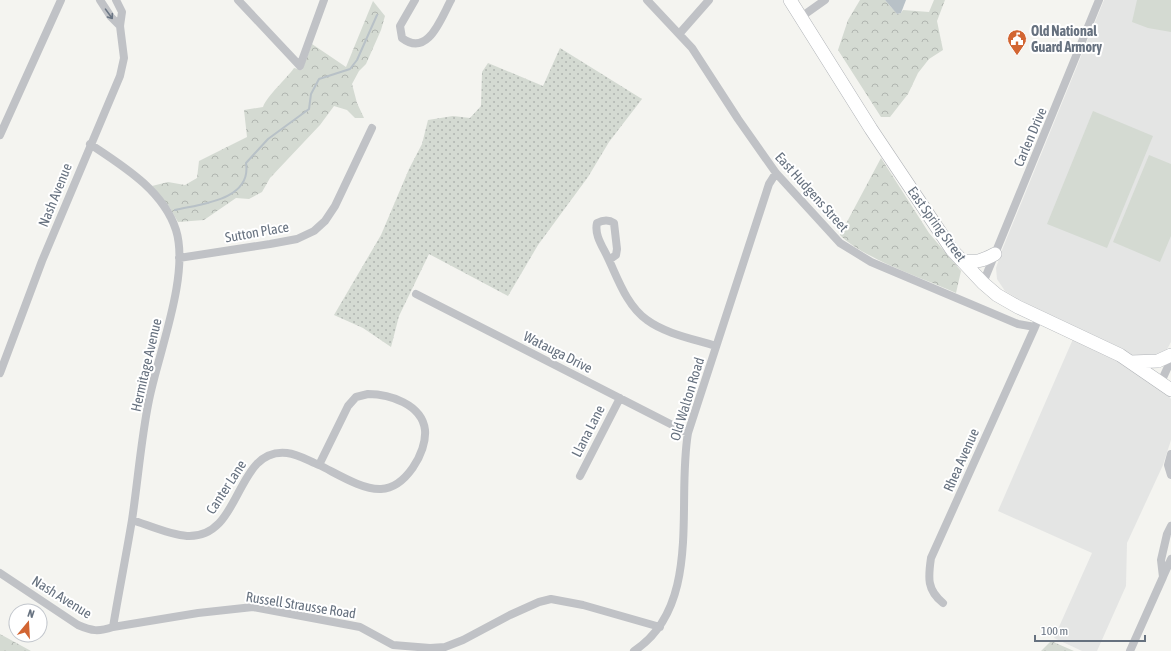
<svg xmlns="http://www.w3.org/2000/svg" width="1171" height="651" font-family="'Asap Condensed',sans-serif">
<defs>
<pattern id="grass-dots" width="8" height="8" patternUnits="userSpaceOnUse"><rect width="8" height="8" fill="#d4dad2"/><path d="M2 2h.1M6 6h.1" fill="none" stroke="#b0b5b0" stroke-width="1.8" stroke-linecap="round"/></pattern>
<pattern id="forest-crowns" width="20" height="18" patternUnits="userSpaceOnUse"><rect width="20" height="18" fill="#d4dad2"/><path d="M2 6a3 3 0 1 1 6 0M12 15a3 3 0 1 1 6 0" fill="none" stroke="#b0b5b0"/></pattern>
</defs>
<rect width="100%" height="100%" fill="#f4f4f0"/>
<path fill="#e4e5e4" d="M1104 0H1171V342L1165 353 1156 359 1135 357 1027 304 1005 291 997 279 996 268 1002 250Z
M1073 339 1118 361 1166 393 1171 399V440L1163 465 1127 543 1126 586 1097 651H1082L1054 638 1092 553 998 511Z"/>
<path fill="url(#grass-dots)" d="M560 48 642 99 609 142 588 177 538 245 508 296 429 254 399 316 391 347 363 328 334 315 381 235 409 169 422 144 428 120 453 116 470 118 481 106 482 72 488 63 543 86Z"/>
<path fill="url(#forest-crowns)" d="M860 0H885L897 14 901 13 903 10 929 12 934 0H945L937 21 943 50 929 59 918 73 908 94 890 117H881L838 50 848 20Z
M373 1 385 16 381 30 366 64 359 71 352 84 357 103 364 118H355L347 110 334 106 320 125 270 178 262 192 249 199 236 198 204 220 178 222 170 208 152 186 168 182 185 185 197 178 199 161 247 137 244 110 263 107C267 96 286 79 294 68L302 70 312 44 346 67Z
M881 158 929 233 961 271 956 293C925 279 862 258 840 235Z
M0 634 31 651H0Z
M1051 641 1074 651H1041Z"/>
<path fill="#d4dad2" d="M1137 0H1171V32L1148 28 1132 22Z
M1093 111 1153 136 1107 248 1047 224Z
M1149 155 1171 164V236L1160 262 1113 242Z"/>
<path fill="#b8c1c7" d="M885 0H906L901 13 897 14Z"/>
<g fill="none" stroke-linecap="round" stroke-linejoin="round">
<path stroke="#b8c1c7" stroke-width="2" d="M175 210C201 204 252 200 246 163L268 139 309 109 311 94 319 79 350 69 357 60 377 15"/>
<defs>
<path id="primary" d="M790 0 871 129 952 250 983 283 997 295 1018 307 1120 355 1171 390
M961 260C976 263 982 261 995 254
M1131 362 1158 361 1171 355"/>
</defs>
<use href="#primary" stroke="#b1b4b8" stroke-width="14"/>
<path stroke="#c0c2c6" stroke-width="8" d="M100 0 111 17 120 26
M238 0 300 66 324 0
M415 0 400 26 402 38C428 58 441 18 451 0
M647 0 692 48 738 119 776 173 840 243 871 262 1018 324 1035 327 1039 318
M801 17 825 0
M680 33 709 0
M0 135 61 0
M90 144C123 166 163 190 176 230 190 275 158 354 149 400 141 439 138 480 132 520 126 556 119 591 113 627
M179 258 270 244 297 239 314 231 325 221 335 206 372 128
M609 260 616 255 617 249 614 223C608 219 603 220 597 223 594 235 603 247 608 258 618 279 627 306 647 320 666 334 694 339 716 346
M983 283 1099 0
M416 294 688 433
M0 373 42 261 120 76 124 58 120 26 122 12 116 0
M1161 382 1171 360
M368 394C389 394 422 404 425 430 427 453 405 488 381 489 362 490 336 473 319 465L348 406 356 397Z
M1171 454 1168 465 1171 475
M580 476 620 398
M132 520C148 525 170 535 187 536 243 539 234 447 287 453 298 454 309 461 319 465
M0 573 78 625C92 631 98 632 113 627L198 613 253 607 360 627 393 645 430 648 445 647 463 640 510 615 539 602 551 599 583 605 660 627
M1163 577 1171 559
M943 603C927 590 928 578 931 558L1035 327
M634 651C703 606 676 502 688 433L769 184 776 173
M1130 651 1163 577 1161 560 1167 534 1171 526"/>
<use href="#primary" stroke="#fff" stroke-width="13"/>
</g>
<defs><path id="oneway-shaft" d="M-6 0H5M1.5-3L5.5 0L1.5 3" fill="none" stroke-width="1.6" stroke-linecap="round" stroke-linejoin="round"/></defs>
<use stroke="#6a7583" href="#oneway-shaft" transform="translate(109 14) rotate(54)"/>
<defs>
<symbol id="civic-pin" viewBox="-11 -11 22 30"><path d="M0 17L-7.5 6A9.5 9.5 0 1 1 7.5 6Z" fill="#d26532" stroke="#fff"/><path d="M-.6-6.5H3V-4.5H.6V-3L4-1V1h2V6H-6V1h2V-1L-.6-3ZM-1.2 2.5V6h2.4V2.5Z" fill="#fff"/></symbol>
</defs>
<g fill-rule="evenodd">
<use href="#civic-pin" x="1006" y="28" width="22" height="30"/>
</g>
<g text-anchor="middle" stroke-width="4" stroke-linejoin="round" paint-order="stroke">
<g font-size="14" font-weight="bold" fill="#66717f" stroke="#fff" text-anchor="start">
<text x="1031" y="36">Old National<tspan x="1031" dy="16">Guard Armory</tspan></text>
</g>
<g font-size="14" fill="#66717f" stroke="#fff">
<text transform="translate(1030 137) rotate(-67)" y="5">Carlen Drive</text>
<text transform="translate(812 192) rotate(48)" y="5">East Hudgens Street</text>
<text transform="translate(55 195) rotate(-68)" y="5">Nash Avenue</text>
<text transform="translate(937 224) rotate(54)" y="5">East Spring Street</text>
<text transform="translate(257 232) rotate(-10)" y="5">Sutton Place</text>
<text transform="translate(558 352) rotate(27)" y="5">Watauga Drive</text>
<text transform="translate(146 365) rotate(-77)" y="5">Hermitage Avenue</text>
<text transform="translate(687 399) rotate(-73)" y="5">Old Walton Road</text>
<text transform="translate(588 431) rotate(-63)" y="5">Llana Lane</text>
<text transform="translate(961 460) rotate(-66)" y="5">Rhea Avenue</text>
<text transform="translate(226 487) rotate(-57)" y="5">Canter Lane</text>
<text transform="translate(62 597) rotate(32)" y="5">Nash Avenue</text>
<text transform="translate(301 605) rotate(9)" y="5">Russell Strausse Road</text>
</g>
</g>
<g transform="translate(28 623) rotate(18)"><circle r="19" fill="#ffffff" stroke="#c2c6cc"/>
<path d="M0-3L7 15L0 10L-7 15Z" fill="#d26532"/>
<text y="-6" font-size="11" font-weight="bold" text-anchor="middle" fill="#66717f">N</text>
</g>
<path d="M1035 635v6h110v-6" fill="none" stroke="#66717f" stroke-width="2"/>
<text x="1041" y="635" font-size="12" fill="#66717f" stroke="#ffffff" stroke-width="3" paint-order="stroke">100 m</text>
</svg>
